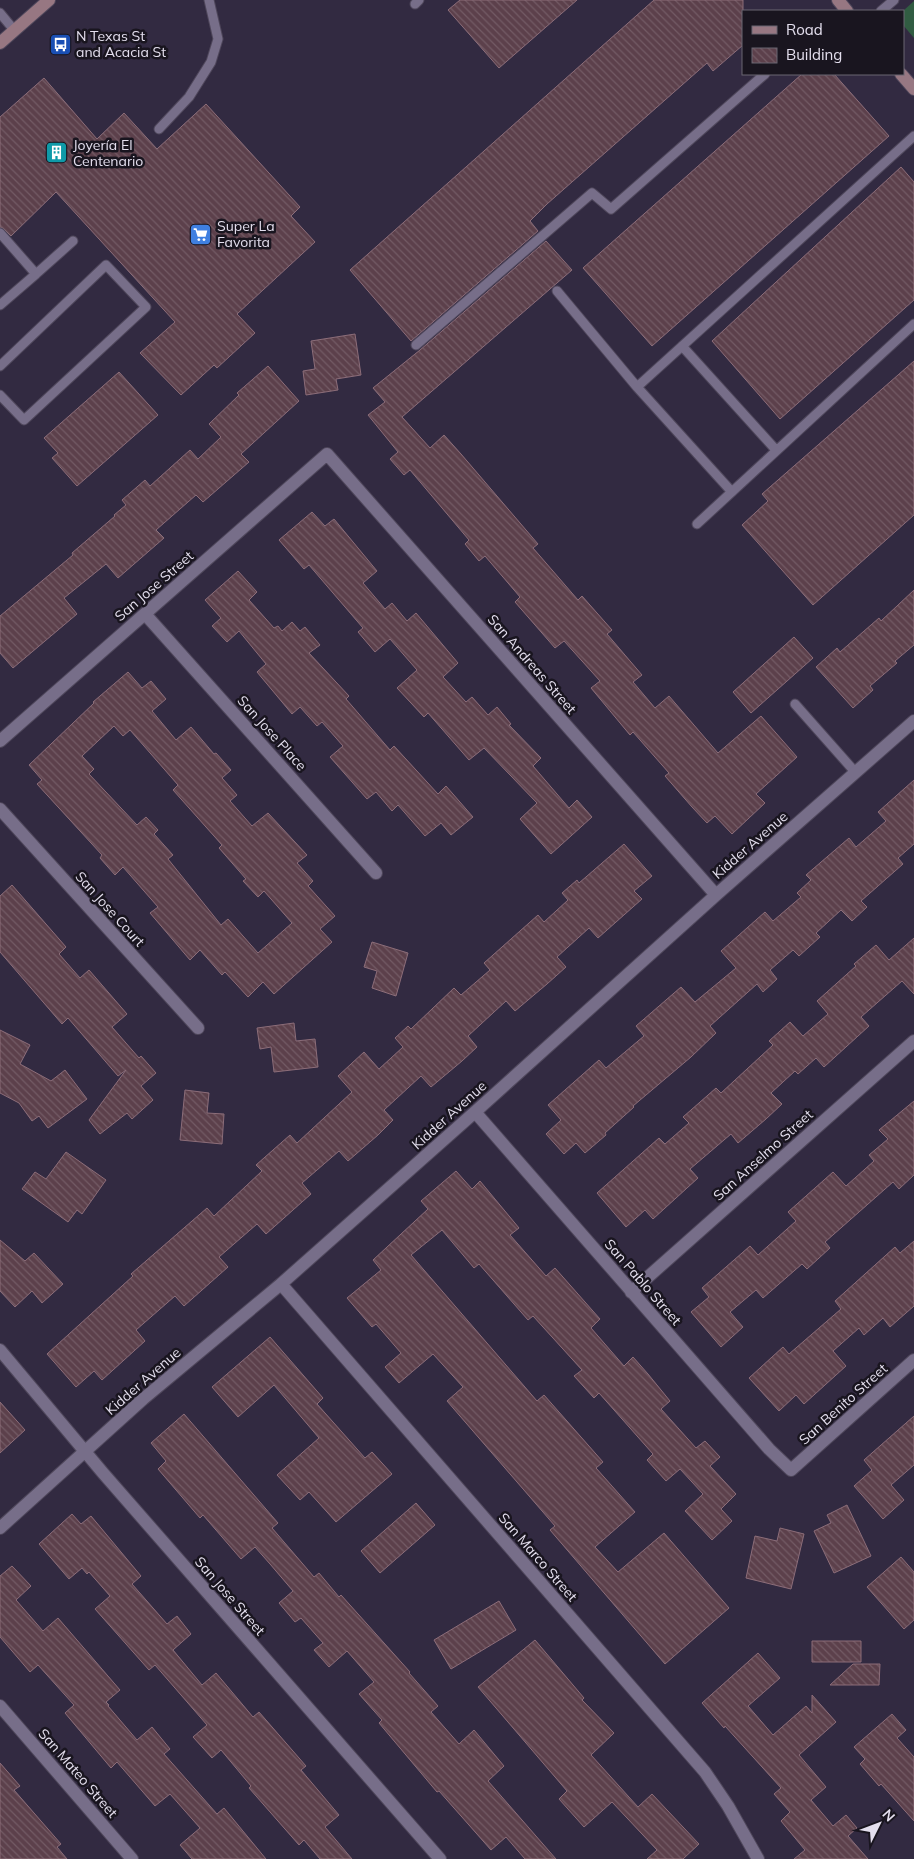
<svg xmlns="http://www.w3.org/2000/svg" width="914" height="1859" font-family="Mulish,sans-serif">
<defs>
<pattern id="building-back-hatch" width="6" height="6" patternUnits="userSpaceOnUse" patternTransform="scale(1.25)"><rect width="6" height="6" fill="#5c404b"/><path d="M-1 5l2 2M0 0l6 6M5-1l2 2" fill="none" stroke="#735b65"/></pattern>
</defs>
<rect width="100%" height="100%" fill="#322a41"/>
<path fill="#315c42" d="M914 1V38L903 25V11Z"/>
<path fill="url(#building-back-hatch)" stroke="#8c6d79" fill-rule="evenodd" d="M460 0H577L499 68 448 10Z
M654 0H743V45L713 71 707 63 547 204 530 221 538 231 411 341 350 270Z
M802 74H834L889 136 652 346 583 268Z
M44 78 97 139 124 113 157 149 206 104 300 207 291 216 315 242 237 314 255 333 217 368 214 365 181 395 140 353 175 322 56 192 11 236 4 229 0 227V117Z
M901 167 914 182V300L780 419 712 341Z
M546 241 572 270 402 417 430 448 444 435 461 454 538 544 533 548 578 600 582 596 612 630 607 634 642 675 633 682 655 708 669 696 718 753 761 716 797 757 756 794 765 803 732 834 715 816 707 823 692 807 665 776 669 773 633 732 630 735 591 688 600 681 564 641 555 648 515 602 520 597 485 556 479 561 465 544 469 540 410 470 404 475 390 459 398 452 368 415 385 402 373 388 420 350Z
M355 334 361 375 336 379 338 390 306 395 303 371 315 369 311 341Z
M914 361V515L813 605 742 525 768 501 762 494Z
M268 366 299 401 241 454 249 462 203 502 196 495 156 530 164 538 118 578 106 564 64 598 77 614 13 668 0 653V616L73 555 72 553 115 516 114 515 126 505 122 500 145 480 150 486 190 450 198 459 221 437 209 424 239 395 237 393Z
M119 372 158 415 77 486 52 458 58 453 44 438Z
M312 512 325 526 334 519 377 571 363 583 385 609 392 603 407 621 416 613 458 663 443 677 466 702 472 697 488 715 497 707 511 724 509 725 541 758 533 766 569 808 577 800 592 817 551 854 520 819 537 803 484 748 469 760 428 713 424 717 397 688 417 670 390 639 375 652 358 632 363 628 309 565 304 569 279 540Z
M238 571 257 592 249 600 274 628 278 626 282 631 292 622 300 631 305 627 320 645 309 653 349 696 346 699 390 750 394 746 438 794 446 786 473 817 451 835 441 823 425 836 398 805 392 811 376 792 367 799 330 757 343 746 322 722 317 726 300 707 292 714 257 672 266 664 239 631 227 642 212 626 221 618 205 600Z
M914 590V645L895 661 897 663 870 686 873 690 853 708 816 667 837 648 840 652 879 618 881 621Z
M794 637 813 658 751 713 733 692Z
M128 672 142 688 151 681 166 699 152 711 176 740 191 727 214 754 216 753 231 770 222 778 237 795 230 801 252 826 268 813 307 855 297 863 313 881 308 886 335 916 320 929 332 942 274 994 263 982 248 997 225 972 222 975 200 950 190 960 150 913 158 907 123 867 115 875 100 858 102 855 37 784 42 780 29 765 94 703 93 702ZM114 726 123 736 130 730 178 785 173 790 222 845 219 848 246 879 243 881 258 897 264 891 292 923 258 953 228 919 221 925 168 859 173 855 154 834 158 830 146 817 137 825 89 774 94 769 82 756Z
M914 780V844L898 858 903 864 861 901 867 907 852 921 841 910 816 933 820 937 799 956 793 950 770 970 777 979 763 992 757 984 710 1026 716 1033 691 1057 633 1106 634 1107 605 1133 606 1135 585 1153 576 1143 564 1154 546 1134 561 1120 548 1105 599 1060 606 1068 644 1036 636 1026 681 987 695 1002 736 968 721 951 765 912 773 921 801 897 797 893 811 880 806 875 849 838 856 847 886 821 878 812Z
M624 844 652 876 634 891 642 899 598 938 589 928 557 957 566 967 547 984 515 1011 506 1001 468 1036 477 1047 462 1061 431 1087 421 1076 384 1110 393 1120 378 1135 348 1161 339 1151 302 1183 311 1194 266 1234 257 1224 219 1257 228 1267 184 1306 175 1296 136 1330 145 1341 102 1380 94 1371 76 1387 47 1354 133 1276 131 1274 207 1208 214 1216 262 1171 256 1165 290 1135 297 1143 352 1092 338 1076 364 1052 379 1069 403 1047 395 1038 408 1026 411 1029 454 988 461 995 490 970 484 963 538 915 544 922 568 900 562 893 577 880 579 883Z
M12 885 66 947 59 954 80 978 89 970 127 1014 112 1027 139 1058 141 1056 156 1073 141 1086 153 1100 132 1119 127 1113 100 1134 89 1120 126 1070 118 1076 68 1018 62 1024 0 952V896Z
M914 938V994L902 981 861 1017 869 1026 824 1067 816 1058 798 1074 795 1071 771 1093 782 1104 766 1119 738 1143 731 1134 690 1169 698 1178 653 1219 645 1210 626 1227 597 1193 659 1138 665 1144 689 1123 683 1117 716 1088 721 1093 773 1045 769 1041 790 1022 803 1036 828 1014 817 1001 856 966 854 964 876 945 889 960Z
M372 942 408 953 396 996 372 988 377 971 364 967Z
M294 1023 296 1041 315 1039 318 1067 274 1072 271 1047 260 1049 257 1028Z
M0 1030 30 1045 20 1064 51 1081 65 1070 87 1099 48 1128 39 1116 32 1121 19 1103 0 1093Z
M185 1090 209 1093 207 1113 224 1114 222 1144 180 1140Z
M914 1101V1175L899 1189 893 1182 825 1242 830 1248 807 1269 802 1264 763 1298 756 1290 730 1312 743 1327 721 1347 691 1312 709 1297 702 1288 750 1246 758 1255 796 1221 788 1212 833 1172 846 1186 874 1161 869 1155 888 1139 879 1130Z
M66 1152 106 1180 82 1214 77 1210 68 1222 22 1189 35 1172 46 1179Z
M456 1171 472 1189 480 1181 519 1228 510 1235 546 1276 555 1268 600 1319 591 1328 624 1366 633 1357 648 1374 670 1401 661 1409 696 1448 705 1441 720 1457 710 1466 736 1494 721 1509 732 1521 712 1540 685 1511 703 1494 680 1469 666 1481 647 1460 653 1454 599 1393 594 1398 574 1376 582 1370 533 1316 528 1320 479 1264 474 1268 442 1230 411 1255 537 1401 544 1395 603 1462 596 1468 635 1512 595 1547 618 1572 664 1533 729 1608 665 1664 550 1530 555 1526 447 1401 463 1387 433 1354 399 1383 385 1367 401 1353 376 1324 372 1327 347 1298 381 1270 373 1260 428 1209 421 1201Z
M0 1240 25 1261 34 1253 63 1284 42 1303 32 1291 15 1307 0 1291Z
M914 1241V1306L890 1327 883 1318 864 1335 859 1328 833 1351 846 1366 804 1404 796 1395 779 1411 749 1378 783 1347 789 1354 841 1309 835 1301 895 1247 900 1253Z
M270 1337 323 1398 317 1404 365 1458 372 1452 392 1474 336 1522 309 1492 300 1500 277 1475 319 1438 274 1385 238 1417 212 1387Z
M0 1402 25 1430 0 1453Z
M184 1414 278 1523 272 1528 314 1577 319 1573 339 1597 341 1595 410 1672 409 1673 438 1706 431 1712 459 1744 474 1730 504 1766 488 1781 556 1859H525L506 1837 491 1850 439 1791 437 1792 379 1723 382 1720 359 1694 374 1682 347 1651 329 1667 314 1650 323 1643 301 1618 295 1622 279 1603 293 1591 270 1564 255 1547 241 1559 203 1515 200 1518 158 1469 166 1461 151 1443Z
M914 1416V1465L891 1485 904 1500 883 1519 854 1486 872 1470 864 1460Z
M416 1503 435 1525 380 1573 361 1551Z
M847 1505 871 1556 834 1573 814 1531 831 1523 827 1515Z
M72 1514 81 1524 91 1516 141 1576 132 1584 167 1624 177 1616 191 1634 173 1650 202 1685 216 1673 253 1717 259 1712 306 1766 301 1770 339 1815 325 1827 352 1859H320L304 1840 299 1845 249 1788 251 1786 221 1750 212 1758 193 1737 207 1725 155 1665 149 1670 95 1609 110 1596 89 1572 87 1574 82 1568 69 1579 39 1544Z
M780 1528 804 1534 791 1589 746 1578 755 1536 777 1541Z
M901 1557 914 1572V1620L904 1629 867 1587Z
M12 1566 31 1586 16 1600 43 1631 58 1618 120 1690 106 1702 109 1705 108 1706 137 1740 152 1727 170 1749 164 1754 217 1814 224 1808 266 1859H192L180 1845 200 1828 170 1794 155 1806 117 1762 111 1768 65 1713 74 1705 38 1665 30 1672 0 1637V1576Z
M499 1601 516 1630 451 1669 434 1640Z
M535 1640 584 1698 582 1700 614 1733 591 1755 638 1807 652 1794 699 1844 683 1859H647L657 1850 612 1802 584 1827 559 1799 567 1791 478 1687Z
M812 1641H861V1662H812Z
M758 1653 780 1678 748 1706 773 1735 806 1706 812 1713V1695L836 1722 799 1755 826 1787 811 1800 833 1826 846 1815 857 1828 848 1836 868 1859H794L805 1850 781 1821 790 1812 774 1794 781 1788 725 1726 724 1728 702 1703Z
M853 1664H880L879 1685H830Z
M892 1714 906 1730 897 1738 914 1757V1821L881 1784 879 1786 860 1764 865 1759 854 1747Z
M0 1763 20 1786 14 1790 61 1844 57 1847 67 1859H0Z"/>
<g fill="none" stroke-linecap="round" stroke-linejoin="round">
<defs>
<path id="service" d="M415 4 419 0
M881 11 894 0
M0 13 14 30
M159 129 189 97 211 62 218 39 209 0
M0 233 36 274 0 305
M36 274 73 241
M557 291 637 387 732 492
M416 345 592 193 611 209 765 74
M682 346 776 450
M0 366 106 265 146 307 24 420 0 395
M637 387 914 136
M697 524 914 324
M795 704 856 773"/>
<path id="minor" d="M145 614 376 873
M0 741 327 454 716 895
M0 809 198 1028
M475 1112 769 1449 791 1470 914 1360
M281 1284 705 1772 728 1806 758 1859
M631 1292 914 1041
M0 1350 103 1473 440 1859
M0 1528 143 1399 281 1284 475 1112 716 895 914 721
M0 1706 132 1859"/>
<path id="secondary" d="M838 0 847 11
M0 43 49 0
M901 74 914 89"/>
</defs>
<use href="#service" stroke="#4f475b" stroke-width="11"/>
<use href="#minor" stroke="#4f475b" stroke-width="14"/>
<use href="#secondary" stroke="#4f475b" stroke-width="14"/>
<use href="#service" stroke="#776e89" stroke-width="9"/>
<use href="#minor" stroke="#776e89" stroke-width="12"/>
<use href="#secondary" stroke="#977782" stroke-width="12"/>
</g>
<defs>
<symbol id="bus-square" viewBox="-11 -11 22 22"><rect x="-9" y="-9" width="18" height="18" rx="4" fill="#1a4fb4" stroke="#19151f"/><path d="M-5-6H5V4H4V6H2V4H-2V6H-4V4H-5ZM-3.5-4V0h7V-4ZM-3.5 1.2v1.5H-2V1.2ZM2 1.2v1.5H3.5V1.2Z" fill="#fff"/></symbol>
<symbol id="building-square" viewBox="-11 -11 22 22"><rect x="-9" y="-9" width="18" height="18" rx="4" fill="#0f9aa8" stroke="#19151f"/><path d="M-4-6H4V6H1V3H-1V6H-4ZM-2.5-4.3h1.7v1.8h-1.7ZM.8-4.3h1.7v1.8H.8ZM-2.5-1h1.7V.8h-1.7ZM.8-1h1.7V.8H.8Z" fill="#fff"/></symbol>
<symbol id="supermarket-square" viewBox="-11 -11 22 22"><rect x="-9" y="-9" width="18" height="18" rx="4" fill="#3f7fe0" stroke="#19151f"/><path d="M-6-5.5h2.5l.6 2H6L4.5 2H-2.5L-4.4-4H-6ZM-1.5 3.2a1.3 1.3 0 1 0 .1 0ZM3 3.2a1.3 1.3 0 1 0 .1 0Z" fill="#fff"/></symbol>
</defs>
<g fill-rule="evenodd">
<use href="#bus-square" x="48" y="32" width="25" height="25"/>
<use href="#building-square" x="44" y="140" width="25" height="25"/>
<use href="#supermarket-square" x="188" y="222" width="25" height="25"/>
</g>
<g text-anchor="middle" stroke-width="5" stroke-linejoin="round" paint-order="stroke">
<g font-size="14" fill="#e4dfee" stroke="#19151f" text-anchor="start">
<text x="76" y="41">N Texas St<tspan x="76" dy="16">and Acacia St</tspan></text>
<text x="73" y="150">Joyería El<tspan x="73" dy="16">Centenario</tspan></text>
<text x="217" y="231">Super La<tspan x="217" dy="16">Favorita</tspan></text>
</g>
<g font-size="14" fill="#e4dfee" stroke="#19151f">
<text transform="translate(154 586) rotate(-41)" y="5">San Jose Street</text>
<text transform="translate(532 664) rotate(49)" y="5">San Andreas Street</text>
<text transform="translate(272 733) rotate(48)" y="5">San Jose Place</text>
<text transform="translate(750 845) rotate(-41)" y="5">Kidder Avenue</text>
<text transform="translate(110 909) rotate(48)" y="5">San Jose Court</text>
<text transform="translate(449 1115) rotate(-42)" y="5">Kidder Avenue</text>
<text transform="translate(763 1155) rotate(-42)" y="5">San Anselmo Street</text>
<text transform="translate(643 1282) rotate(49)" y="5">San Pablo Street</text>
<text transform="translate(143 1381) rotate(-41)" y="5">Kidder Avenue</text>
<text transform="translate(843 1404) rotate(-42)" y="5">San Benito Street</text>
<text transform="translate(538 1557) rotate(49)" y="5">San Marco Street</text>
<text transform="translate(230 1596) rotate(49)" y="5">San Jose Street</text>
<text transform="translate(78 1773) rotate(49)" y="5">San Mateo Street</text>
</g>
</g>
<rect x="742" y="10" width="162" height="65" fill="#19151f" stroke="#6a6672"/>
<rect x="752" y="26" width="25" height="8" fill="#977782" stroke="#6a6672"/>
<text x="786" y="35" font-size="15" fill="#e4dfee">Road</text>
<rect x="752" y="48" width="25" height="15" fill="url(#building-back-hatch)" stroke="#6a6672"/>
<text x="786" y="60" font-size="15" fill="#e4dfee">Building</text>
<g transform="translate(879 1824) rotate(48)" stroke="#19151f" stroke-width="4" paint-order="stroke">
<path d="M0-4L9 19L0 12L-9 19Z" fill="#e4dfee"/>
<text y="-8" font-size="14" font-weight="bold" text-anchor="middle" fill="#e4dfee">N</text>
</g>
</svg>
